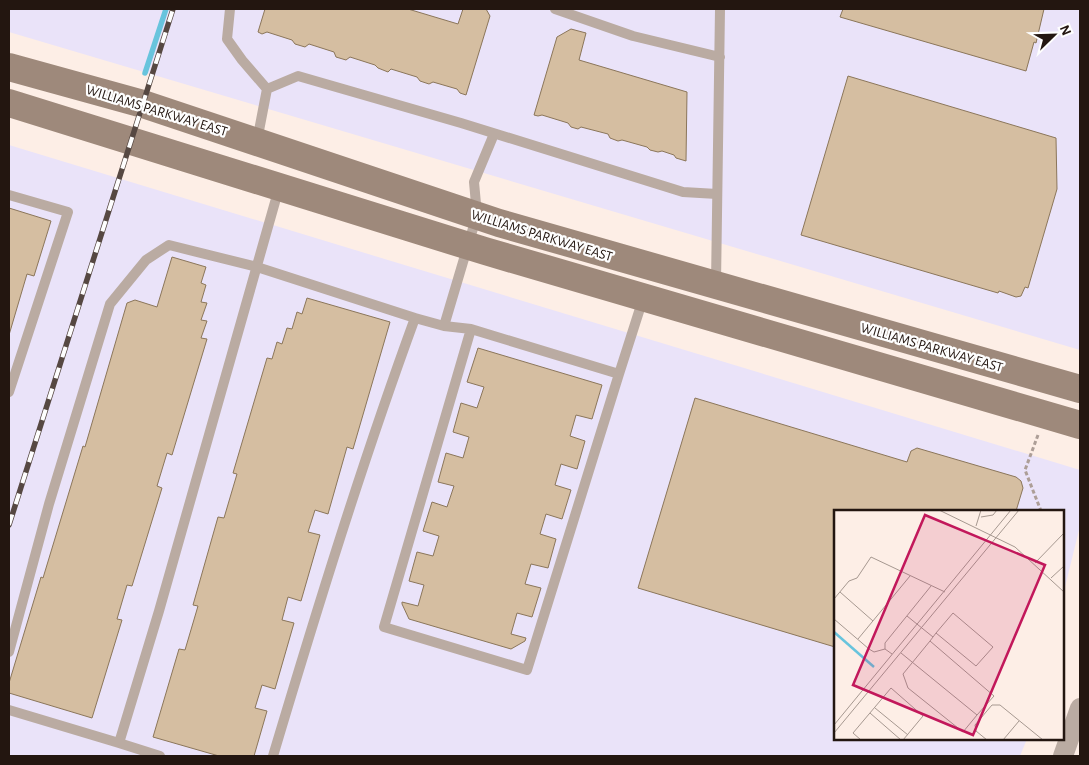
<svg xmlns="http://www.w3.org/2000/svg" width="1089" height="765" font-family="'Alegreya Sans',sans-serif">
<rect width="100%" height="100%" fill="#fdeee6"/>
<path fill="#eae3f9" d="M9 9H1080V350L9 32Z
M9 145 1080 470V526L1063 595V511H835V739H1027L1020 756H9Z"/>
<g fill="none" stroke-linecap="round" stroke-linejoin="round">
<path stroke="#68c4dd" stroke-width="5.5" d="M145 73 166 9"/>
</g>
<path fill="#d5bea1" stroke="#8b765a" d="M265 9H408L458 24 463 9H486L490 16 466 95 460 93 457 89 433 82 429 84 420 81 417 77 391 69 388 72 378 68 375 65 350 57 346 60 336 57 334 52 309 44 305 47 295 44 292 40 267 32 262 34 258 32Z
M843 9H1044L1036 43 1034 42 1026 71 840 17Z
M571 29 586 33 579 60 687 92 686 161 676 158 674 155 662 151 658 152 650 150 647 147 622 140 618 141 610 138 608 134 581 127 578 129 571 127 568 123 542 115 538 116 534 115 557 37Z
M848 76 1056 138 1057 189 1028 288 1025 287 1021 296 1016 297 999 291 998 293 801 235Z
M9 208 51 221 34 276 27 274 9 335Z
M172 257 206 267 201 283 206 285 201 302 207 303 201 320 207 321 201 338 207 339 172 455 167 453 157 486 162 488 132 586 127 585 117 619 122 620 92 718 9 693V683L41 577 43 578 83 446 85 447 127 303 135 300 157 307Z
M307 298 390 322 353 449 347 447 328 514 315 510 308 532 320 535 301 601 288 597 282 620 294 623 275 689 262 685 255 708 267 711 254 756H219L153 737 179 649 185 650 198 606 193 605 218 517 224 518 237 474 233 473 267 358 272 359 277 342 282 344 287 328 292 329 297 312 302 314Z
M478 348 602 385 592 419 576 415 570 436 585 441 577 469 561 464 555 485 571 490 562 519 546 514 540 534 556 539 548 568 531 564 525 584 541 588 532 617 517 613 511 634 526 638 525 641 511 649 409 619 402 604V602L418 606 424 585 409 581 417 552 433 556 439 536 423 531 432 502 447 507 454 486 438 482 446 453 463 458 469 437 453 432 461 403 477 408 484 387 467 382Z
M695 398 907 462 911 451 917 448 1016 477 1021 481 1023 488 1016 511H835V647L638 588Z"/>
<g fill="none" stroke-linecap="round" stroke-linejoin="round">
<path stroke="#ad9e97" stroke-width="3" stroke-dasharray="4 2.5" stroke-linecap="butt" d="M1038 435 1025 470 1041 511"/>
<path stroke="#baaba2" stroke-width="10" d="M230 9 227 39 242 60 267 89 257 141
M555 9 633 36 720 57
M267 89 298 76 461 123 683 192 717 194
M9 195 68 212 9 392
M716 283 720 9
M444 326 471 329 619 374 527 670 384 627 471 329
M619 374 643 299
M9 652 49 504 110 304 146 260 169 245 257 267 415 318
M9 710 119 743
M160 756 119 743 159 611 279 188
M273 756C317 609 362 463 415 318L444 326 477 215 474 182 494 134"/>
<path stroke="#baaba2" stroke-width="20" d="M1063 756 1080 708"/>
<path stroke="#9e897b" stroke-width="28" d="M9 67 143 104 499 223 1080 389
M9 103 485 251 1080 425"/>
<defs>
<path id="rail" d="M9 525 173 9"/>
</defs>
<use href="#rail" stroke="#564842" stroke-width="5.5"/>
<use href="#rail" stroke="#fefefe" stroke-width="4" stroke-dasharray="11" stroke-linecap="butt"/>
</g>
<g text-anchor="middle" stroke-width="4.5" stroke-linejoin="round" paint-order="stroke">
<g font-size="14" fill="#231610" stroke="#fefefe">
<text transform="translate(157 110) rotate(17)" y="5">WILLIAMS PARKWAY EAST</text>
<text transform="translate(542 235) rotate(17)" y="5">WILLIAMS PARKWAY EAST</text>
<text transform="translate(932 347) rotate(16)" y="5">WILLIAMS PARKWAY EAST</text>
</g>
</g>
<g transform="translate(834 510)">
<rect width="230" height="230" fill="#fdeee6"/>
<path fill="none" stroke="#68c4dd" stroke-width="2.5" d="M0 122 40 157"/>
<path fill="none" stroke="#a69890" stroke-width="1" d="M105 0 181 37 230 82M147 7 159 5 163 0M142 16 147 0M201 53 230 23M217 68 230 56M6 82 39 111M0 89 15 71 23 68 37 47 111 82M0 109 35 139 40 142 51 139 58 144M99 127 102 123 119 103 159 137 142 156 102 123M24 129 76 66M96 131 69 164 74 178 129 222 143 205M51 139V133L97 76M67 143 143 205 160 186 96 131 99 127 73 106M41 198 74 225M36 203 67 230M0 215 177 0M0 223 185 0M27 230 19 223 57 178 89 206 69 230M153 230 142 221 141 215 158 195H166L209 230M169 230 185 211"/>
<path fill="#c2185b" fill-opacity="0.15" stroke="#c2185b" stroke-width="2.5" d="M91 5 211 55 139 225 19 175Z"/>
<rect width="230" height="230" fill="none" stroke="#231610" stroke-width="2.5"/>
</g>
<rect width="1089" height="765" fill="none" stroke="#231610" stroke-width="20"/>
<g transform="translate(1054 35) rotate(67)" stroke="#fefefe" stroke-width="4" paint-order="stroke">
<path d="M0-4L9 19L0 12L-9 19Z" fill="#231610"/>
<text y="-8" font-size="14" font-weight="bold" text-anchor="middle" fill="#231610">N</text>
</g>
</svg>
